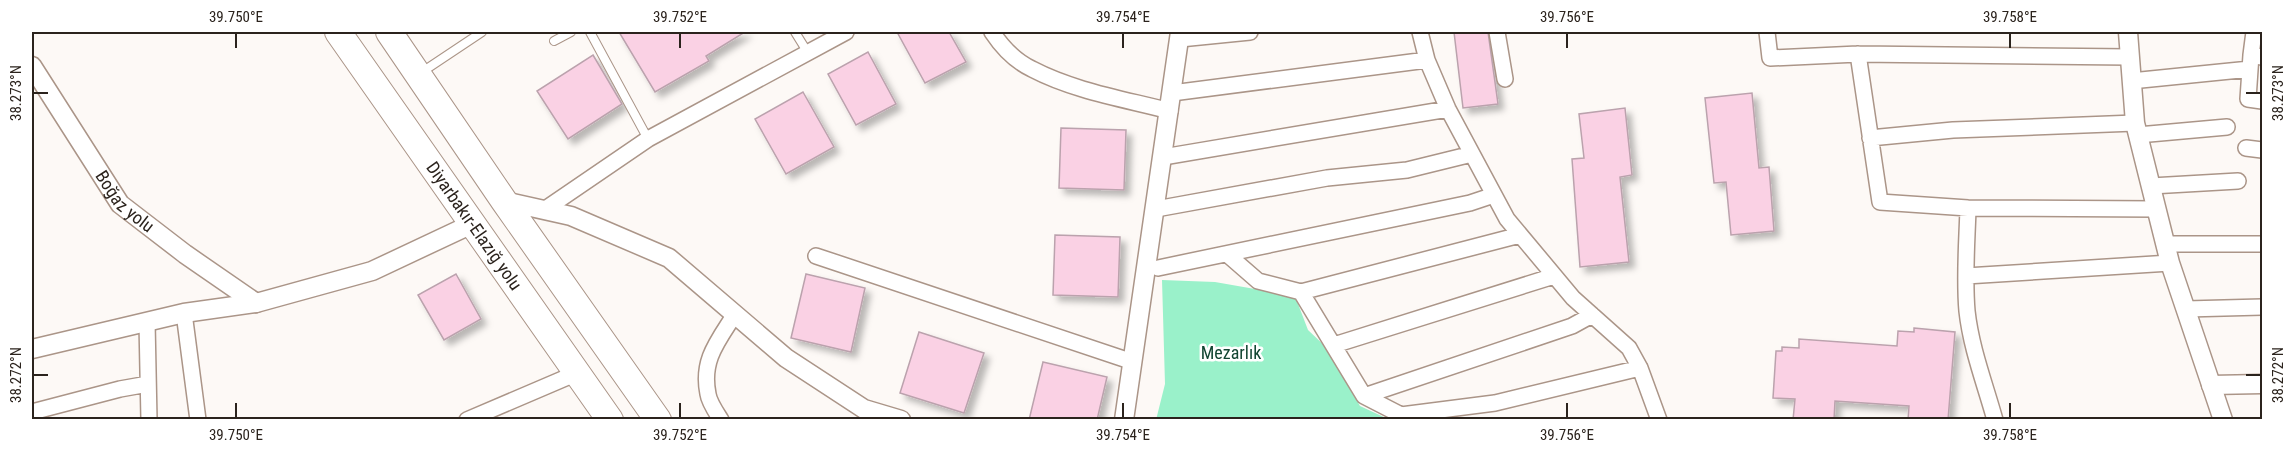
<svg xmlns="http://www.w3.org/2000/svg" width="2294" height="451" font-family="'Roboto Condensed',sans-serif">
<defs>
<filter id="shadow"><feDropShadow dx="5.5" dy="5.5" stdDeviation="3" flood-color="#0004"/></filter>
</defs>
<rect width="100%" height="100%" fill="#fdf9f6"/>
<path fill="#9af1ca" d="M1162 280 1215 282 1295 296 1308 330 1328 349 1360 406 1388 419 1156 420 1165 384Z"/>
<path fill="#fad1e4" stroke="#bba2ad" stroke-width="1.5" filter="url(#shadow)" d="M619 32H745L706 56 709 61 655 92Z
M897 32H949L966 62 925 83Z
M1454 32H1488L1498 104 1463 108Z
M868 52 896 104 856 125 828 74Z
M593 55 622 104 568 139 537 91Z
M803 92 834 147 786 174 755 119Z
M1752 93 1759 168 1769 167 1774 231 1731 235 1726 182 1714 183 1705 98Z
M1625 108 1632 175 1620 177 1629 262 1580 267 1572 159 1584 158 1579 114Z
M1061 128 1126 130 1124 190 1059 188Z
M1055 235 1120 237 1118 297 1053 295Z
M456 274 481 319 444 340 418 295Z
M806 274 865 288 851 352 791 338Z
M1914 328 1955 332 1948 420H1908L1909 406 1835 401 1834 420H1793L1795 399 1773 398 1776 351H1782V347L1799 348V339L1897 346 1898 331 1914 332Z
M919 332 984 353 964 413 900 393Z
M1043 362 1107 377 1097 420H1029Z"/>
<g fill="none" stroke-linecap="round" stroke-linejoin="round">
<defs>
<path id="service" d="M590 32 648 139
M795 32 808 53
M554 41 571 32
M422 72 482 32"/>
<path id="minor" d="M992 32C1002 47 1015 61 1032 69 1074 91 1124 99 1170 111
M1420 32 1427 60 1448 109 1507 219 1573 298 1629 348 1640 368 1659 420
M1497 32 1505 79
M1767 32 1770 58 1858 54 2129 57
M2254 32 2251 55 2262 57
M1180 39 1250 32
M1858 54 1880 202 1968 208 2156 209
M2251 55 2248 99 2262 101
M2131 81 2250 69
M1172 93 1427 60
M2138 135 2227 127
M1870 138 1953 130 2135 123
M2246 148 2262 150
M1163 157 1448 109
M2151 186 2238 181
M1968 208C1967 242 1964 277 1967 311 1971 348 1985 384 1995 420
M1156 209 1327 178 1407 170 1472 154
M544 210 648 139 846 32
M2166 244H2262
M1227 254 1258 281 1301 292 1364 396 1401 415 1495 403 1640 368
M816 256 1133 362
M1158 268 1470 203 1494 195
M1966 276 2170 263
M1301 292 1520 235
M2186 309 2262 307
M184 313 198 420
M147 322 149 420
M1334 345 1554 276
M1364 396 1572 326 1592 315
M32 412 120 389 148 384
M467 420 577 373
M721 420C716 412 709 402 708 394 701 360 718 341 735 314"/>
<g id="tertiary">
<path d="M2128 32 2135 123 2170 263 2223 420"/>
<path id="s1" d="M32 66 120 204 185 254 256 303"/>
<path d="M504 201 571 216 669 258 786 358 864 409 901 420"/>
<path d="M32 349 184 313 256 303 372 271 472 224"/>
<path d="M2211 385 2262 384"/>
<path d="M1124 420 1180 32"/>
</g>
<g id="trunk">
<path id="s2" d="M338 32 610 420"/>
<path d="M389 32 504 201 658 420"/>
</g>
</defs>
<use href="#service" stroke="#ab9588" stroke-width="10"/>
<use href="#minor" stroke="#ab9588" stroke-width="18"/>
<use href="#tertiary" stroke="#ab9588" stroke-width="21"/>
<use href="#trunk" stroke="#ab9588" stroke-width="28"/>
<use href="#service" stroke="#fff" stroke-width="8"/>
<use href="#minor" stroke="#fff" stroke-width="15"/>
<use href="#tertiary" stroke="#fff" stroke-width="18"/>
<use href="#trunk" stroke="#fff" stroke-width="26"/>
</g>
<path fill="none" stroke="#2b231d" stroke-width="2" d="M236 33V48M680 33V48M1123 33V48M1567 33V48M2010 33V48M33 93H48M2246 93H2261M33 375H48M2246 375H2261M236 403V418M680 403V418M1123 403V418M1567 403V418M2010 403V418"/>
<g text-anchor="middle" stroke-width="5" stroke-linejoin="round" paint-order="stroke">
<g font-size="18" fill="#2b231d" stroke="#fff">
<text dy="6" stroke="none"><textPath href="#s1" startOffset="165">Boğaz yolu</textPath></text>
<text dy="6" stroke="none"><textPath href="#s2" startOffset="237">Diyarbakır-Elazığ yolu</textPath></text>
</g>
<g font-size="18" fill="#124532" stroke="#fff">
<text x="1231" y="359">Mezarlık</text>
</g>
</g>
<rect width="2294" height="451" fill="none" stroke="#ffffff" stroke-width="66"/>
<rect x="33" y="33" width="2228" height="385" fill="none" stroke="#2b231d" stroke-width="2"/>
<g font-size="15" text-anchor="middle" fill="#2b231d">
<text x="236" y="22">39.750°E</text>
<text x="680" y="22">39.752°E</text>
<text x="1123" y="22">39.754°E</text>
<text x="1567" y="22">39.756°E</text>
<text x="2010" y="22">39.758°E</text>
<text transform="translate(16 93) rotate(-90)" y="5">38.273°N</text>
<text transform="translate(2278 93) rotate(-90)" y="5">38.273°N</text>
<text transform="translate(16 375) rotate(-90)" y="5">38.272°N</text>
<text transform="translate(2278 375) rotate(-90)" y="5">38.272°N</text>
<text x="236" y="440">39.750°E</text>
<text x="680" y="440">39.752°E</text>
<text x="1123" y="440">39.754°E</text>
<text x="1567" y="440">39.756°E</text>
<text x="2010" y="440">39.758°E</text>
</g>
</svg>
